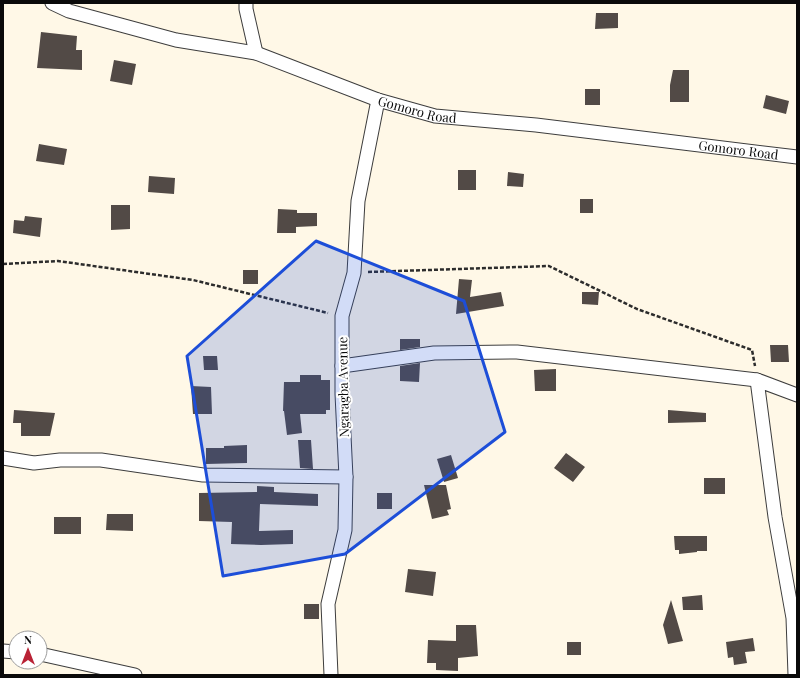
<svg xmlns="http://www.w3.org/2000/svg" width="800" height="678" font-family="'Playfair Display',serif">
<rect width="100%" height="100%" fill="#fff8e7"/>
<path fill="#524a46" d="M596 13H618V28L595 29Z
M41 32 77 36 76 50H82V70L37 68Z
M114 60 136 64 132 85 110 81Z
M673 70H689V102H670V85Z
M585 89H600V105H585Z
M766 95 789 101 786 114 763 108Z
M39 144 67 149 64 165 36 161Z
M458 170H476V190H458Z
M508 172 524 174 523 187 507 186Z
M149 176 175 178 174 194 148 192Z
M580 199H593V213H580Z
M111 205H130V229L111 230Z
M278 209 297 210V213H317V226L296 227V233H277Z
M25 216 42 218 40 237 13 233 14 220 24 221Z
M243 270H258V284H243Z
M459 279 472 280 470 297 501 292 504 306 456 314Z
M582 292H599L598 305 582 304Z
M400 339H420V347L400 350Z
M770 345H788L789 362H771Z
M203 356H217L218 370H204Z
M420 363 419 382 400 381V366Z
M556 369V391H535L534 370Z
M300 375H321V380H330V410H326V414H300L302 433 287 435 284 411H283L284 382H300Z
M191 386 211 387 212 414H193Z
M14 410 55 413 50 436H21V423H13Z
M668 410 706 413V422L668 423Z
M298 440H311L313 469 300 468Z
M247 445V463L206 464V448H224V446Z
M566 453 585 467 573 482 554 468Z
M451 455 458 478 444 482 437 459Z
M704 478H725V494H704Z
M424 485H446L451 509 447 510 449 515 432 519Z
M257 486 274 487V492L318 494V506L260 504 259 531 293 530V544L261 545 231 544 232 522 199 521V493L257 492Z
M377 493H392V509H377Z
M107 514H133V531L106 530Z
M54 517H81V534H54Z
M674 536H707V551H697V552L679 554V550H675Z
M408 569 436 572 433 596 405 592Z
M702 595 703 610H683L682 597Z
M671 600 683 641 668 644 663 625Z
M304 604H319V619H304Z
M456 625H476L478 656 458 658V671L436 670V663H427L428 640 456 641Z
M753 638 755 651 745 652 747 663 734 665 733 657 728 658 726 642Z
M567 642H581V655H567Z"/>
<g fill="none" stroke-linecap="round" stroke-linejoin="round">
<defs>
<g id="street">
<path id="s1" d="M52 3 69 11 176 40 256 53 378 100 435 116 536 125 797 157"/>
<path d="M246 3V9L256 53"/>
<path d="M342 366 434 353 517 352 757 380"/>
<path d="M3 458 34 463 60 460H101L203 475 346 477"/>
<path d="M3 651 16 652"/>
<path d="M40 654 135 675"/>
<path d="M331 675 328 604 345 530 346 477 342 394V316L354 273 358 201 378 100"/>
<path d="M795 675 793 618 775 517 757 380 797 395"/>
</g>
</defs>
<use href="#street" stroke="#3d3d3d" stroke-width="15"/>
<path stroke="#2c2c2c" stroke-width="2.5" stroke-dasharray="4 2" stroke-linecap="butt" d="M3 264 58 261 193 280 328 313
M368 272 549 266 637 309 752 350 755 366"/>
<use href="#street" stroke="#fff" stroke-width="13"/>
</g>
<path fill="#1d4ed8" fill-opacity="0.2" stroke="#1d4ed8" stroke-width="3" stroke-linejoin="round" d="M316 241 464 301 505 432 345 554 223 576 187 356Z"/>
<g text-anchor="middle" stroke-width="4" stroke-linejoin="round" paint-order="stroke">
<g font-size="13" fill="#0a0a0a" stroke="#fff">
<text dy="5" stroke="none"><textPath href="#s1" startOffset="382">Gomoro Road</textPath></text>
<text dy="5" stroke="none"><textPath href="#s1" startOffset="706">Gomoro Road</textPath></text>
<text transform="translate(343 387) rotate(-91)" y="5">Ngaragba Avenue</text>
</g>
</g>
<rect width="800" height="678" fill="none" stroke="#0a0a0a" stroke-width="8"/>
<g transform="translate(28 650)"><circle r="19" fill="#ffffff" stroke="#9d9d9d"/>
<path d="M0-3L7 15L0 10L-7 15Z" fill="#b92235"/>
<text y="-6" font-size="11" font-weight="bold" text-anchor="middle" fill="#0a0a0a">N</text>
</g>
</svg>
